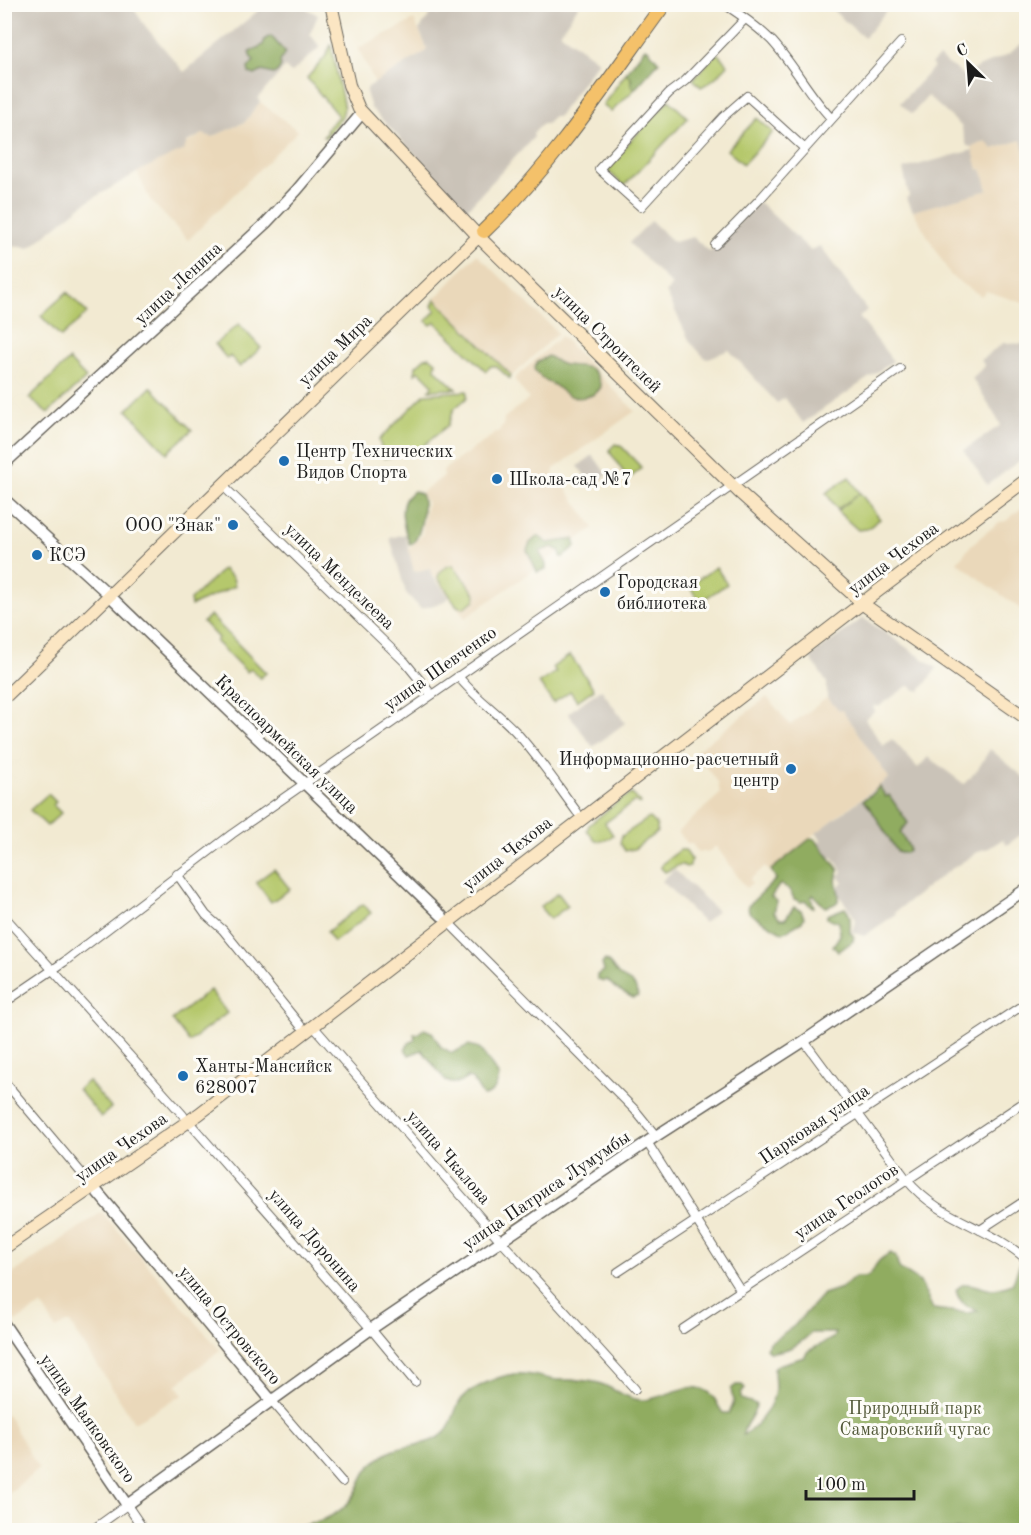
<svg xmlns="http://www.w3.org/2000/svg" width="1031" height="1535" font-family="'Old Standard TT',serif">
<rect width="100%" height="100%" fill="#fdfcf7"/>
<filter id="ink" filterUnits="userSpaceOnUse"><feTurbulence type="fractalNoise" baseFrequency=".0167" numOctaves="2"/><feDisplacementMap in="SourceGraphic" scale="12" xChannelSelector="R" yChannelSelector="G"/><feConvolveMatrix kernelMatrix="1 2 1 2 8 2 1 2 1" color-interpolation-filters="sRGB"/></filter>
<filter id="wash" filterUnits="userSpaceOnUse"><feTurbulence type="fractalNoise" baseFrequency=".008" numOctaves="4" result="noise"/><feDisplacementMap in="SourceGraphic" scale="24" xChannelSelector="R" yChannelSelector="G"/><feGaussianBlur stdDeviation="1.35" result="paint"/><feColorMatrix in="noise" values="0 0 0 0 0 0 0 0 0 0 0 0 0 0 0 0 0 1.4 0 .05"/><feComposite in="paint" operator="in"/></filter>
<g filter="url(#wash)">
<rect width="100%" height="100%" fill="#f2ead2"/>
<path fill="#ead8ba" d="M414 20 427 49 425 52 375 83 358 48Z
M260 102 298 131 188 240 150 200 137 172 203 134 213 137 245 122Z
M1022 140 1026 157V304L986 291 981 296 951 276 913 211 988 190 982 169 978 170 972 147 987 141 993 149Z
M477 254 558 333 512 376 435 298Z
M561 336 635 411 554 469 552 481 562 483 594 528 465 618 433 575 414 573 408 551 422 535 427 502 421 493 444 476 443 470 499 431 503 426 504 418 529 399 514 379Z
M1026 504V613L957 562 972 544 999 522 1006 521Z
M767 697 790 725 827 698 840 711 842 710 889 778 845 810 769 871 765 867 750 879 752 883 746 888 716 846 708 852H698L692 844H688L678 832 720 794 718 782 695 752Z
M102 1212 220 1350 176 1385 183 1395 134 1422 70 1323H66L56 1329 42 1305 15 1322 5 1306V1279Z
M7 1414 39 1469 5 1496 4 1415Z"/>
<path fill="#cac3b8" d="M892 4 864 38 827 5Z
M5 5H131L146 27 184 72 265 5H300L318 15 310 34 320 47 291 73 285 67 258 98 260 102 245 122 212 137 203 134 187 142 184 150 145 168 85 203 29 248 5 245Z
M443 5H579L560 33 598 61 558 117H553L547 124H542L533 134 534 137 467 209 371 108 366 92 368 87 425 52 427 48 419 30 433 11 438 15 443 9 441 7Z
M1026 40V157L1021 140 993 149 986 141 972 147 967 146 961 126 928 96 912 114 900 103 934 67 931 64 939 57 967 78 974 69 1009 54Z
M973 150 978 170 982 169 988 190 913 211 906 198 909 196 903 169Z
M759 202 810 250 820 246 867 310 859 317 893 361 803 423 785 398 777 403 729 350 706 359 690 342 666 292 672 285 629 243 651 221 674 242 693 237 710 252Z
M1003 343 1026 344V456L987 485 964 450 1001 425 972 378 985 366 981 360Z
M593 455 607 475 592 486 578 466Z
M405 534 414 572 430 568 431 574 449 597 443 602 421 609 406 593 390 538Z
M863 618 937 668 920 691 913 689 909 685 878 707 876 705 873 707 875 711 865 719 883 746 892 739 918 768 928 757 964 784 978 769 990 749 1026 779V831L1007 845 1003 839 989 848 981 850 947 872 895 912 896 914 864 936 852 932 856 919 835 889 843 883 838 876 843 872 833 857 830 858 819 843 821 839 816 833 889 778 842 710 840 711 827 698V683L810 657Z
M601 689 625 723 593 747 568 713Z
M674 869 717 911 704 923 662 881Z"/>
<path fill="#b5c86c" stroke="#687244" stroke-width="1.5" d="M331 45 344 108 342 117 325 138 323 136 327 132 326 130 338 116 307 78 325 57Z
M717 53 728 65C720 74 712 82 701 87L693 79Z
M626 73 631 78V85L635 89 611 112 603 105Z
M669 100 688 118 624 186 605 168Z
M757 118 773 132 743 164 727 150Z
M67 292 87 313 61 337 41 316Z
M435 299 511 375 509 378 496 366H491L486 371 435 322 431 325 426 321 436 310 432 306Z
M239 324 261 348 240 367 230 356 227 359 215 344Z
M430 357 436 362 435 369 456 389 429 390 433 385 419 371 415 374 416 366 425 358Z
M69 360 86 378 48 413 29 398Z
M151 387 192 430 167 453 127 410Z
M467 391V398L454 409 448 425 416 452 384 458 379 440 425 394Z
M615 444 621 446 641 467V469L631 477 626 476 610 452V449Z
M849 477 860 493 837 509 826 493Z
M860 493 880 519 867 529 858 530 837 511Z
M453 565 476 595 475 600 463 608 457 606 438 578C438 572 447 565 453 565Z
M716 567 727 584 700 602 689 586Z
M223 569 233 578 235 586 191 606 190 600Z
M210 615 266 673 260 678 251 669 247 672 216 642 218 638 203 622Z
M570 655 594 689 577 701 570 691 553 703 539 683 556 672 553 667Z
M48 794 56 802 53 805 61 813 47 826 30 810Z
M632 794 641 803 639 804 635 801 605 823 613 835C607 841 602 842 595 840L587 830 589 825 621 799Z
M649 818 657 825V832L634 849 625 851 620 843 622 836Z
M680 850H685L691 859 690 866 686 867 681 864 665 872 661 868 662 864Z
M274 869 290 889 271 902 256 882Z
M558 893 568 906 550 919 540 907Z
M363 904 371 913 334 942 327 932Z
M210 990 227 1013 189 1042 172 1020Z
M88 1081 111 1108 101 1117 78 1089Z"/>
<path fill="#90ac60" stroke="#56643e" stroke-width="1.5" d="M271 36 285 52 280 62 281 66 277 72 273 74 262 71 255 75 249 73 248 68 254 61 250 56V52L263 45 265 39Z
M645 48 648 49 659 62 635 89 631 85V78L626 73Z
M548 356C554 359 558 364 565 365 583 368 595 361 601 387 594 399 574 401 563 392 560 390 558 388 556 386 546 380 540 379 534 369L537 362Z
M415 491 421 494C426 505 421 540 410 545 404 529 394 500 415 491Z
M538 536 548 543 574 539 576 546 563 557H561L560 551 552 547 541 551 540 553 546 564V569L537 572 527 550 530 543Z
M879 786 886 797 889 795 908 823 900 832 909 847V850L906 853H900L896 850 871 809 863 800 874 793Z
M811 838 815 839 839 870C837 875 835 880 837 885 840 898 842 904 825 907L813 895 811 898 814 907H811L806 901 801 902 794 899 790 890 780 884 771 897 777 901 774 912 780 919H785L794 907 801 910 804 917 802 922 783 933 752 915 749 912 748 906 776 879 771 870Z
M845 908C852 915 850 923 850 932L854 937 853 941 838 952 833 946 840 935 839 922 827 918V915Z
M605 960C612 964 613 969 619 975 626 982 635 979 638 996L633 998 615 988 607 980 603 982 597 979V975L604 971 602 964Z
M424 1029 432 1032 441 1047 452 1053 469 1045 479 1048 499 1076C498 1085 493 1095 483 1096L473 1080 467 1077C462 1084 454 1085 446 1081L422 1050 409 1055 405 1049 409 1043 415 1040 414 1034H417Z
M891 1253 896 1257 899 1268 920 1282 933 1309 967 1313 978 1311C966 1306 959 1303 956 1290 966 1278 975 1287 988 1289 996 1290 1005 1287 1012 1284 1017 1277 1016 1268 1022 1262L1026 1263V1530H257C267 1526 274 1531 284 1530 297 1528 315 1523 327 1518 338 1513 349 1504 355 1494 363 1480 362 1473 376 1461 397 1443 415 1449 435 1439 453 1431 451 1417 459 1403 466 1389 499 1376 514 1374 529 1372 544 1379 559 1380 573 1380 585 1379 599 1383 613 1388 627 1399 641 1400 663 1401 690 1376 711 1394 716 1399 718 1407 723 1413H729C737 1399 732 1402 731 1389L736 1385H742L745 1388 741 1393V1399L756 1404C756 1416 743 1423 743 1435 757 1428 774 1405 775 1389 775 1382 774 1376 774 1369L778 1365 804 1357 808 1351 833 1338 835 1333H811C799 1345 787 1352 769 1352L766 1348 769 1343 794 1326 823 1294 841 1288 855 1277C875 1278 869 1273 878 1262 881 1258 887 1255 891 1253Z"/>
</g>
<g filter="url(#ink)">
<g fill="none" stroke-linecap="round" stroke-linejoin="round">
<defs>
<path id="minor" d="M724 4C741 15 758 27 772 41 794 65 809 95 831 118
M745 19 685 81 669 93 599 169 641 207 723 117 747 96 804 148
M715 245 760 199 901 42
M222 485 405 662 431 694
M458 676C474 697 496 711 515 731 538 756 557 785 577 812
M177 874 206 915 223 930 300 1025
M4 916 183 1115
M448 922 635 1110 656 1136
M4 1003 64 962 232 834 900 369
M313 1026 501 1241 635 1389
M804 1041 907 1180C938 1219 990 1227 1026 1259
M4 1081 89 1182
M188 1121 371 1329 415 1382
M647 1142 741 1291
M980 1230 1026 1200
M618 1272 1026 1003
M683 1329 1026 1101
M271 1400 342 1482
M92 1530 127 1505 144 1530"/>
<path id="tertiary" d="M4 464 266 223 297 190 362 113
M4 499 104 590
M109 595 442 916
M94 1188 271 1400
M4 1324 127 1505 371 1329 656 1136 804 1041 1026 889"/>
<path id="secondary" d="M331 4 349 85 359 109 478 236 739 492 867 607 1026 718
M4 698 483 232
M4 1248 199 1114 878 591 1026 480"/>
<path id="primary" d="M484 231C554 164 607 82 664 4"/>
</defs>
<use href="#minor" stroke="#67645c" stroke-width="10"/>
<use href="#tertiary" stroke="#67645c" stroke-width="13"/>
<use href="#secondary" stroke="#67645c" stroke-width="14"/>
<use href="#primary" stroke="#67645c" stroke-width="16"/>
<use href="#minor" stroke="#fff" stroke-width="8"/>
<use href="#tertiary" stroke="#fff" stroke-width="10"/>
<use href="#secondary" stroke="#fbe6c3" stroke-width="12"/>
<use href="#primary" stroke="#f4c16a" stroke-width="14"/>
</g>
</g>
<g fill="#1f6fb2" stroke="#fdfcf7" stroke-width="2">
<circle cx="284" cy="461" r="6"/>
<circle cx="497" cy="479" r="6"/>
<circle cx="233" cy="525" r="6"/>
<circle cx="37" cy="555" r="6"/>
<circle cx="605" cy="592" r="6"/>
<circle cx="791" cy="769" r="6"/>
<circle cx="183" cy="1076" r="6"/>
</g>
<g text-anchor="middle" stroke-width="6" stroke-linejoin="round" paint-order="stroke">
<g font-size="18" fill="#1c1c1c" stroke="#fdfcf7">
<text transform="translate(178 283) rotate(-43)" y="6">улица Ленина</text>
<text transform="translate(608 339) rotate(45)" y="6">улица Строителей</text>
<text transform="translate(335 350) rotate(-44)" y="6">улица Мира</text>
<text transform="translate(893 558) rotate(-37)" y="6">улица Чехова</text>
<text transform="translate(340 576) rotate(44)" y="6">улица Менделеева</text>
<text transform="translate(440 668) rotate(-35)" y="6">улица Шевченко</text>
<text transform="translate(287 744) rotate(44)" y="6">Красноармейская улица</text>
<text transform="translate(507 853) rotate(-38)" y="6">улица Чехова</text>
<text transform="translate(814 1124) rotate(-34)" y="6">Парковая улица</text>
<text transform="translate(121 1147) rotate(-35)" y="6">улица Чехова</text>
<text transform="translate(449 1157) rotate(49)" y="6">улица Чкалова</text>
<text transform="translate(546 1190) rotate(-34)" y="6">улица Патриса Лумумбы</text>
<text transform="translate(846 1201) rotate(-34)" y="6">улица Геологов</text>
<text transform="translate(315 1240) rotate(49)" y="6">улица Доронина</text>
<text transform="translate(230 1325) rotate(50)" y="6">улица Островского</text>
<text transform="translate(88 1418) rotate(55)" y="6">улица Маяковского</text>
</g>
<g font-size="18" fill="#1c1c1c" stroke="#fdfcf7" text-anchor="start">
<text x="296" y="457">Центр Технических<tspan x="296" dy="21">Видов Спорта</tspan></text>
<text x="509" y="485">Школа-сад №7</text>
<text x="221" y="531" text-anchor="end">ООО "Знак"</text>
<text x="49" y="561">КСЭ</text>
<text x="617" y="588">Городская<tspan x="617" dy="21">библиотека</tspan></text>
<text x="779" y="765" text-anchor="end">Информационно-расчетный<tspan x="779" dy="21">центр</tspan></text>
<text x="195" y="1072">Ханты-Мансийск<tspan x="195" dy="21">628007</tspan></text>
</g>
<g font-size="18" fill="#525838" stroke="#fdfcf7">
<text x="915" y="1414">Природный парк<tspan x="915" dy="21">Самаровский чугас</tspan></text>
</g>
</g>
<rect width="1031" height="1535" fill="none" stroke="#fdfcf7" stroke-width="24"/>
<g transform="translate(968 63) rotate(335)" stroke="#fdfcf7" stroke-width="4.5" paint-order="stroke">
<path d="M0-4.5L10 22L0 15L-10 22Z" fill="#1c1c1c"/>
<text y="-9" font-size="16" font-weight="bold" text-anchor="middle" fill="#1c1c1c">С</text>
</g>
<path d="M806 1490v9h108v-9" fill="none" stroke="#1c1c1c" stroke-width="3"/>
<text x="815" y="1490" font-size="18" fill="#1c1c1c" stroke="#fdfcf7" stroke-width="4.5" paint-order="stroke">100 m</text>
</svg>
